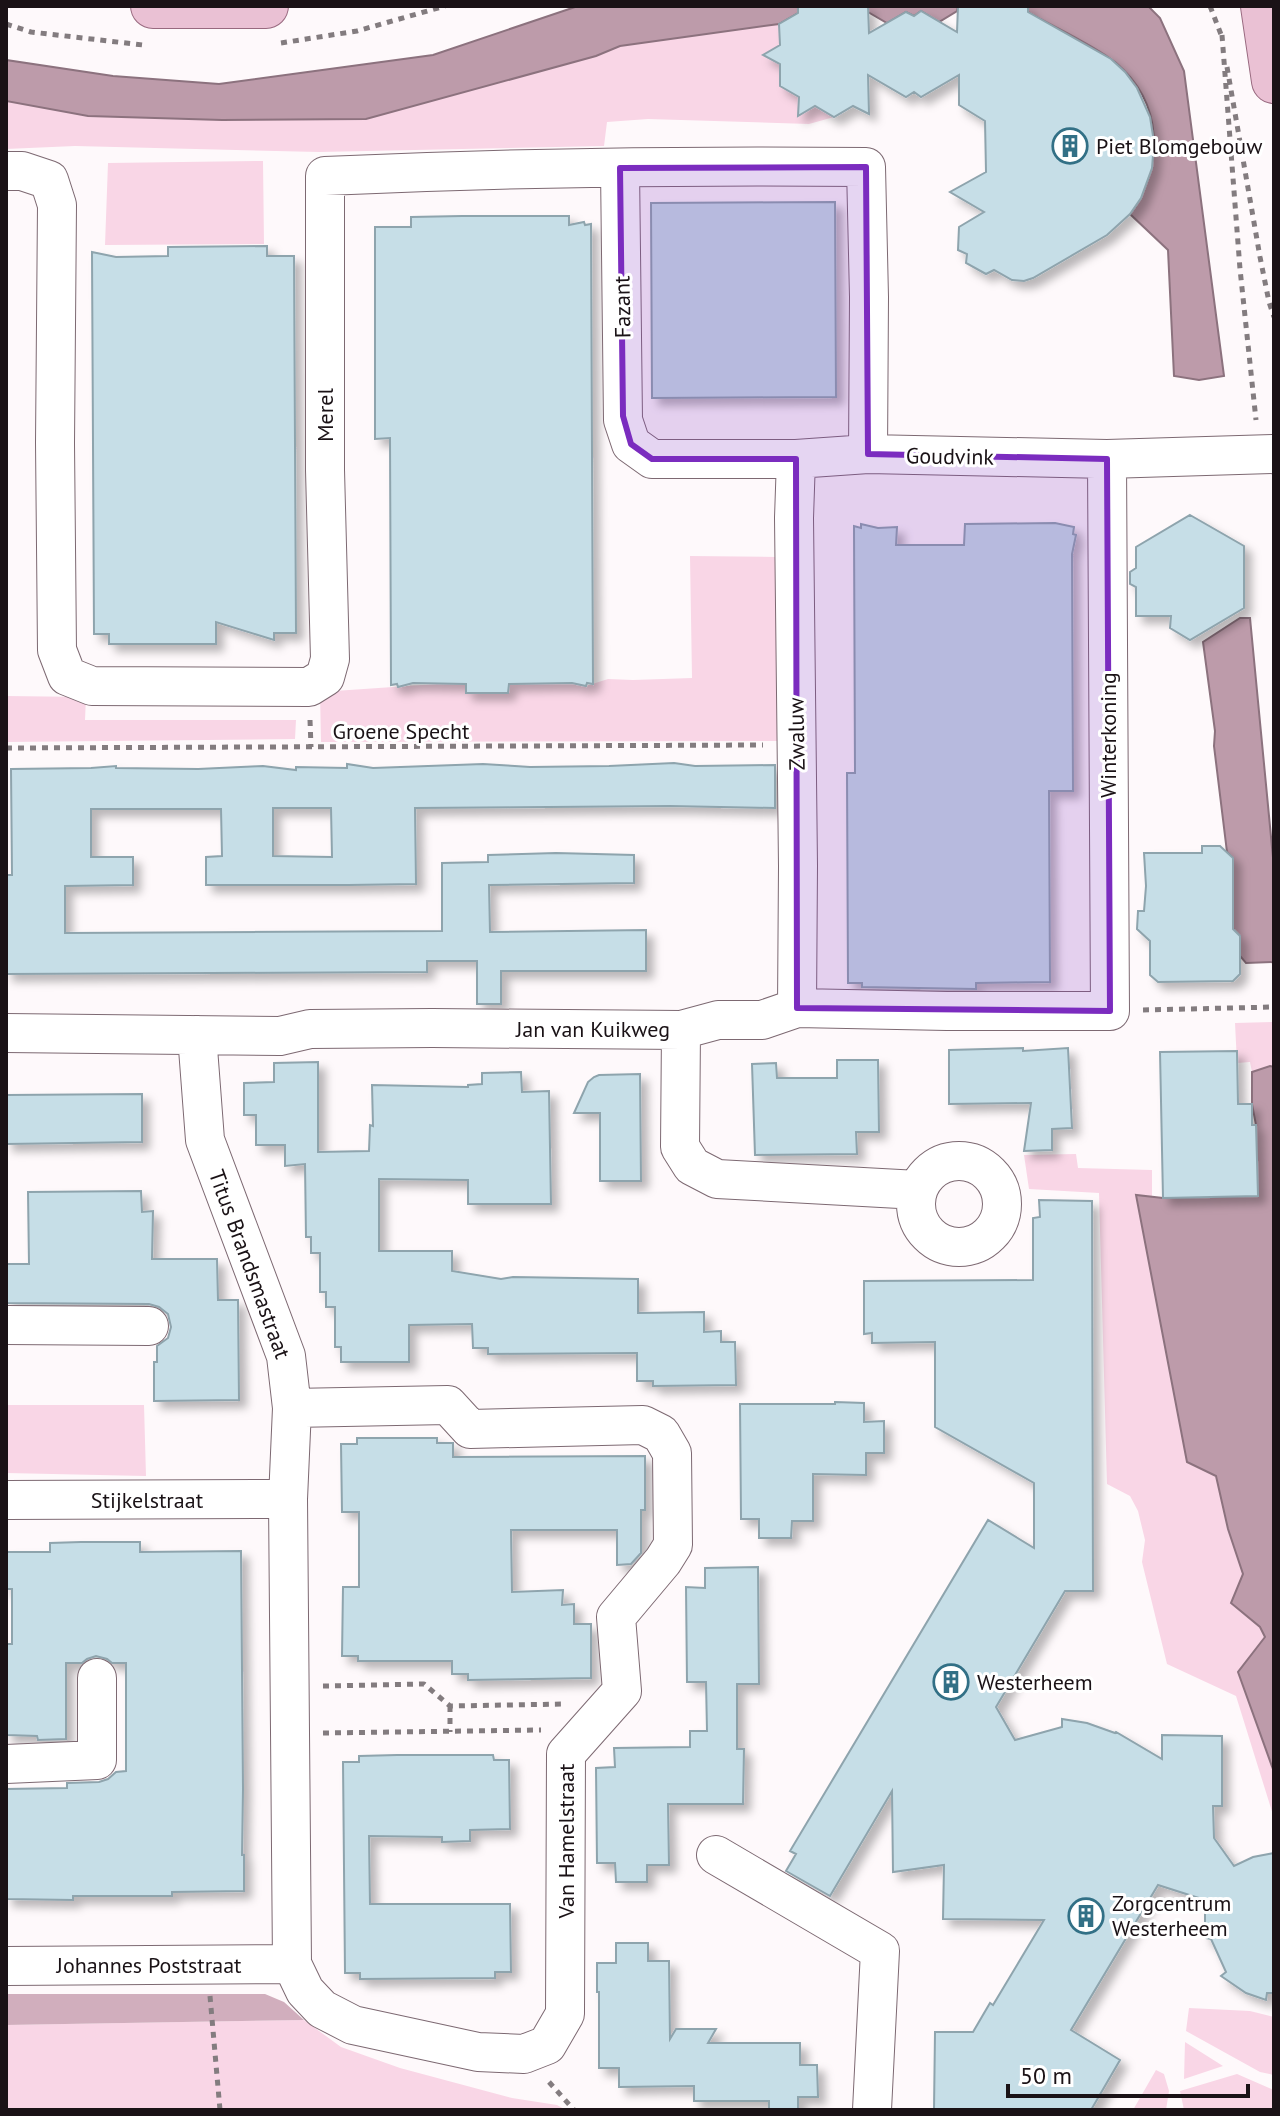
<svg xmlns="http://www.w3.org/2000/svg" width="1280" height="2116" font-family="'PT Sans',sans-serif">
<defs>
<filter id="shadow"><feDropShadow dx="7" dy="7" stdDeviation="4" flood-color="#0004"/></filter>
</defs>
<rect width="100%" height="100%" fill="#fef9fb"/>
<path fill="#f9d6e6" d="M779 24V45L772 50 771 58 780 64V86L799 97 798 105 807 110 815 106 834 117 809 124 648 119 607 122 604 146 319 152 75 146 6 149V101L88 116 222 120 366 119 596 56 620 46Z
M263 161 264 244 105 245 108 163Z
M690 556 776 557 777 741 321 742 320 692 466 682 467 693H508L509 682 575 683 586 686 608 679 633 680 692 678Z
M6 696 86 697 85 720H296L295 739 6 742Z
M1274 1022V1067L1252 1072 1250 1062 1237 1063 1235 1023Z
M1076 1154 1078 1168 1152 1170V1197L1136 1195 1216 1476 1228 1529 1243 1574 1231 1603 1260 1627 1265 1637 1238 1672 1274 1772V1818L1236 1696 1167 1664 1142 1562 1145 1540 1138 1511 1130 1496 1107 1484 1099 1193 1029 1189 1024 1155Z
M6 1405H144L146 1476 6 1473Z
M1189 2008 1250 2011 1274 2017V2075L1260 2072 1186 2031Z
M304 2020 341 2047 400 2068 512 2098 557 2105 566 2110H6V2025Z
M1185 2042 1223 2066 1184 2079Z
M1156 2070 1164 2074 1169 2091 1166 2110H1133Z
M1237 2074 1274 2090V2110H1184L1180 2091Z"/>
<path fill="#d1aebd" d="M6 1994H265L284 2002 304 2020 6 2025Z"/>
<path fill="#bd9baa" stroke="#8c727e" stroke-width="2" d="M578 6H798V13L779 24 620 46 596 56 366 119 222 120 88 116 6 101V60L113 76 219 84 433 55Z
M868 6H958L957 11 939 22 921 11 914 16 906 12 887 23 868 12Z
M1028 6H1148L1160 18 1184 71 1224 376 1199 380 1174 376 1168 250 1130 214C1164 164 1164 103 1115 62 1092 44 1054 27 1028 12Z
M1240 618H1250L1274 868V962L1246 963 1240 956V936L1233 929V858L1227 852 1214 746 1215 731 1203 642Z
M1270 1066 1274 1067V1772L1238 1672 1265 1637 1260 1627 1231 1603 1243 1574 1228 1529 1216 1476 1187 1462 1136 1195 1163 1198 1257 1196 1256 1125 1252 1104V1072Z"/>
<path fill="#c6dee7" stroke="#8ea4ad" stroke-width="2" fill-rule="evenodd" filter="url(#shadow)" d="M798 6H868L869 33 906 12 914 16 921 11 957 32 958 6H1028V12L1111 59 1125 72 1137 88 1150 117 1154 142 1152 168 1141 198 1130 214 1107 235 1033 278 1024 281 1012 280 994 270 986 274 966 263 967 254 958 250 959 227 984 212 950 192 986 172 985 121 959 105V75L921 97 914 92 906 97 868 75 869 114 853 106 834 117 815 106 798 116 799 97 780 86V64L763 55 780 45 779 24 798 13Z
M835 202 836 397 652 398 651 203Z
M462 216H569V225L584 222 585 225 591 224 593 684 587 683 586 686 572 683 509 684 508 693H466V684L413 683 398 687 397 684 391 685 390 438 375 439V227H411V217Z
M267 246V256H294L296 633H274V640L216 622V644H109V634H94L92 252 116 257 168 256V247Z
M1190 515 1244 546V608L1190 640 1170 628 1171 616H1136V587L1130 584V572L1136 568V547Z
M1055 523 1074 527 1073 534 1076 535 1072 554 1073 791H1049L1050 982 976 983V989L862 987V983H848L847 773H855L854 526 861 528V524L878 528 897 527 896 545H964L965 524Z
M674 763 695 766 775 765V808L670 806 415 808 416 884 348 885H206V857L222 856 221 809H91V857H133V885L65 886V933L442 931V863L488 862V855L556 853 634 855V883L489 885 490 932 646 930V971H501V1004H477V961H427V972L6 974V875H12L11 769 91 768 116 766V768L198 769 263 766 296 770V767L347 768V764L373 768 483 764 530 767 609 766ZM273 808H331L332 857 273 856Z
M1202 846H1220L1233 858V929L1240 936V974L1233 981 1158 982 1150 975V941L1137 929 1138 911H1144L1146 886 1144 853H1202Z
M1023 1048V1051L1068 1048 1072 1128 1052 1129V1150L1024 1151 1031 1103 949 1104V1050Z
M1237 1051 1238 1104H1252V1125H1256L1258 1196 1163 1198 1160 1052Z
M837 1060H878L879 1132H856L857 1154 755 1155 752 1064 776 1063 777 1078H837Z
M318 1062V1152L369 1151 370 1125 373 1126 372 1085 468 1087V1085L482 1084V1073L521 1072 522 1092 549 1091 551 1204H468V1180L379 1179V1251H452V1271L501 1279 513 1277 638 1279V1313L704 1312V1332L721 1331V1342H735L736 1385 653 1386V1381H637V1353L488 1354V1348H473L472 1324 409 1325V1362H341V1347H335V1307H326V1292H320V1253H311V1237H306L305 1164 285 1166V1145H256V1115H244V1083L274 1082V1063Z
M640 1074 641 1181H600V1113H574L588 1082 594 1077 599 1075Z
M142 1094V1142L6 1144V1095Z
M141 1191 142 1212 153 1211 152 1259H217L218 1300H238L239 1400 154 1401V1362H157V1346L168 1338 171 1327 168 1314 159 1307 149 1304 6 1303V1264H29L28 1192Z
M1039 1200 1092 1201 1093 1591H1065L996 1707 1015 1740 1062 1727V1719L1087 1723 1115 1733 1116 1732 1162 1759V1735L1222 1736V1806H1213L1214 1838 1234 1866 1253 1857 1274 1853V1993H1267L1266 2000 1246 1993 1221 1976 1226 1972 1211 1939 1205 1938V1909L1208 1901 1158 1885 1071 2030 1120 2060 1091 2110H934L935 2032H973L990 2003 993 2005 1044 1920 943 1919 944 1865 893 1872 892 1791 830 1896 786 1871 796 1854 790 1851 988 1520 1034 1548V1483L935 1427V1342L872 1343V1333L864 1334V1281L1033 1280V1218L1040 1217Z
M835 1402 864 1403V1422L884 1421V1453H866V1475L813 1474V1521H792L791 1538H759V1519H741L740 1404H835Z
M357 1438H437V1443H453V1457L645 1456V1510H641V1553L631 1564 617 1565V1530H511L512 1592 563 1590 562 1605 574 1604V1624H591V1678L468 1680V1674H452V1661H358V1656H342L343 1587H359V1512H342L341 1444H357Z
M81 1542H140V1552L241 1551 243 1789 242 1855H244V1891L172 1892V1896H73V1900L6 1899V1789L67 1788V1783L99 1782 108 1779 116 1772 126 1771V1663H112L107 1659 96 1656 87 1659 82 1663H66V1739L38 1740 37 1736 6 1735V1644H12V1589H6V1552H50V1543Z
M758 1567 759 1684H737V1749H744L743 1804H668L669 1865H647V1882H616L615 1863H597L596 1768 615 1767 614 1748 690 1747V1731H707L706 1682H687L686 1587 705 1588V1568Z
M397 1755H493L494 1760H509L510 1829 470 1830V1841L442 1842V1837L369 1836 370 1904H510L511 1972H495V1978L360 1979V1973H345L343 1762H359V1756Z
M616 1943H648V1961H669L670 2039 676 2029H716L708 2043H800V2065H817L818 2097H798V2110H769V2101H694V2086L619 2087V2068H599V1992H597V1963H616Z"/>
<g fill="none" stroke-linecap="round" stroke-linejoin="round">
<defs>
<path id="minor" d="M620 168 623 420 631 444 652 459H796L868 454 1107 459 1274 454
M6 171H22L49 180 57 205 55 443 57 650 67 676 92 686 309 687 325 677 330 659 325 470V176C505 168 685 165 866 167L869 297 868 454
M796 459 794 518 798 866 797 1008
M681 1030 680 1147 692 1166 717 1179 918 1190
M6 1033 280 1036 310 1029 432 1028 681 1030 718 1020H762L797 1008 947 1011H1110L1107 459
M197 1035 205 1140 286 1356 292 1408 288 1499 292 1964 305 1991 322 2009 353 2025 478 2052 524 2054 547 2045 565 2014 566 1754 622 1691 616 1617 663 1561 673 1545 672 1453 661 1434 643 1425 470 1429 448 1405 292 1408
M916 1204a43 43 0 1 1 86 0a43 43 0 1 1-86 0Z
M6 1325 149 1326
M6 1500 288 1499
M6 1764 97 1760V1678
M716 1855 880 1951 872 2110
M6 1966 292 1964"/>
<path id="major" d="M153 6H266
M1263 6 1274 81"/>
</defs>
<use href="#minor" stroke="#7d6972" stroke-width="40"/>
<use href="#major" stroke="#98697f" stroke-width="46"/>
<path stroke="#837c7f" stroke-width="5" stroke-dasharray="6 6" stroke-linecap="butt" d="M1210 6 1222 37
M6 24 31 32 143 45
M1222 35 1240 269 1256 420
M281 43 357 31 445 6
M1227 67 1260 257 1269 302 1274 317
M310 720 311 747
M6 748 763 745
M1143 1010 1274 1007
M323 1686 424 1684 450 1706 565 1704
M450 1706V1732
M323 1733 541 1730
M210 1996 220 2110
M549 2082 574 2110"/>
<use href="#minor" stroke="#fff" stroke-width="38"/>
<use href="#major" stroke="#eac1d4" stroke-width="44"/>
</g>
<path fill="#7b2cbf" fill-opacity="0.2" stroke="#7b2cbf" stroke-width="6" stroke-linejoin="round" d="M866 167 868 454 1107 459 1110 1011 797 1008 796 459H652L631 444 623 416 620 168Z"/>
<defs>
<symbol id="building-ring" viewBox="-11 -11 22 22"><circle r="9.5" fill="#fff" stroke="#327086" stroke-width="1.5"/><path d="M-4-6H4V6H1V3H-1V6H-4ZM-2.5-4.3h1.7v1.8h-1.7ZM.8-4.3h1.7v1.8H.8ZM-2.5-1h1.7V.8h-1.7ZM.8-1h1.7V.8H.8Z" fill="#327086"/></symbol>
</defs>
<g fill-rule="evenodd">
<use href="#building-ring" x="1050" y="126" width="40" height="40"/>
<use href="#building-ring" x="931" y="1662" width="40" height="40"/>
<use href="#building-ring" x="1066" y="1896" width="40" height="40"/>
</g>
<g text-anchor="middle" stroke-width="6" stroke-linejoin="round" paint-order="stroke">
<g font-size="22" fill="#1a1216" stroke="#fff" text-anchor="start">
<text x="1096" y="154">Piet Blomgebouw</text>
<text x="977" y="1690">Westerheem</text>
<text x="1112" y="1911">Zorgcentrum<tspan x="1112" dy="25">Westerheem</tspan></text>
</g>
<g font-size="22" fill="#1a1216" stroke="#fff">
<text transform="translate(622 307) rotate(-91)" y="8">Fazant</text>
<text transform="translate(325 415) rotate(-90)" y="8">Merel</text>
<text transform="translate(950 456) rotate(1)" y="8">Goudvink</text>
<text x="401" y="739">Groene Specht</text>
<text transform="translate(796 734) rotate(-91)" y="8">Zwaluw</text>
<text transform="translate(1108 735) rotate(-90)" y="8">Winterkoning</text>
<text x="593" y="1037">Jan van Kuikweg</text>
<text transform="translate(250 1264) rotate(70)" y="8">Titus Brandsmastraat</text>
<text x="147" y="1508">Stijkelstraat</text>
<text transform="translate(566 1841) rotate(-90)" y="8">Van Hamelstraat</text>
<text x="149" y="1973">Johannes Poststraat</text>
</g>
</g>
<rect width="1280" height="2116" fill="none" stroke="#1a1216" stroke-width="16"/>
<path d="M1008 2084v12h240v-12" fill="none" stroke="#1a1216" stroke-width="4"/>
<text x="1020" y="2084" font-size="24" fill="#1a1216" stroke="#ffffff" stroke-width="6" paint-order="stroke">50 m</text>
</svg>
